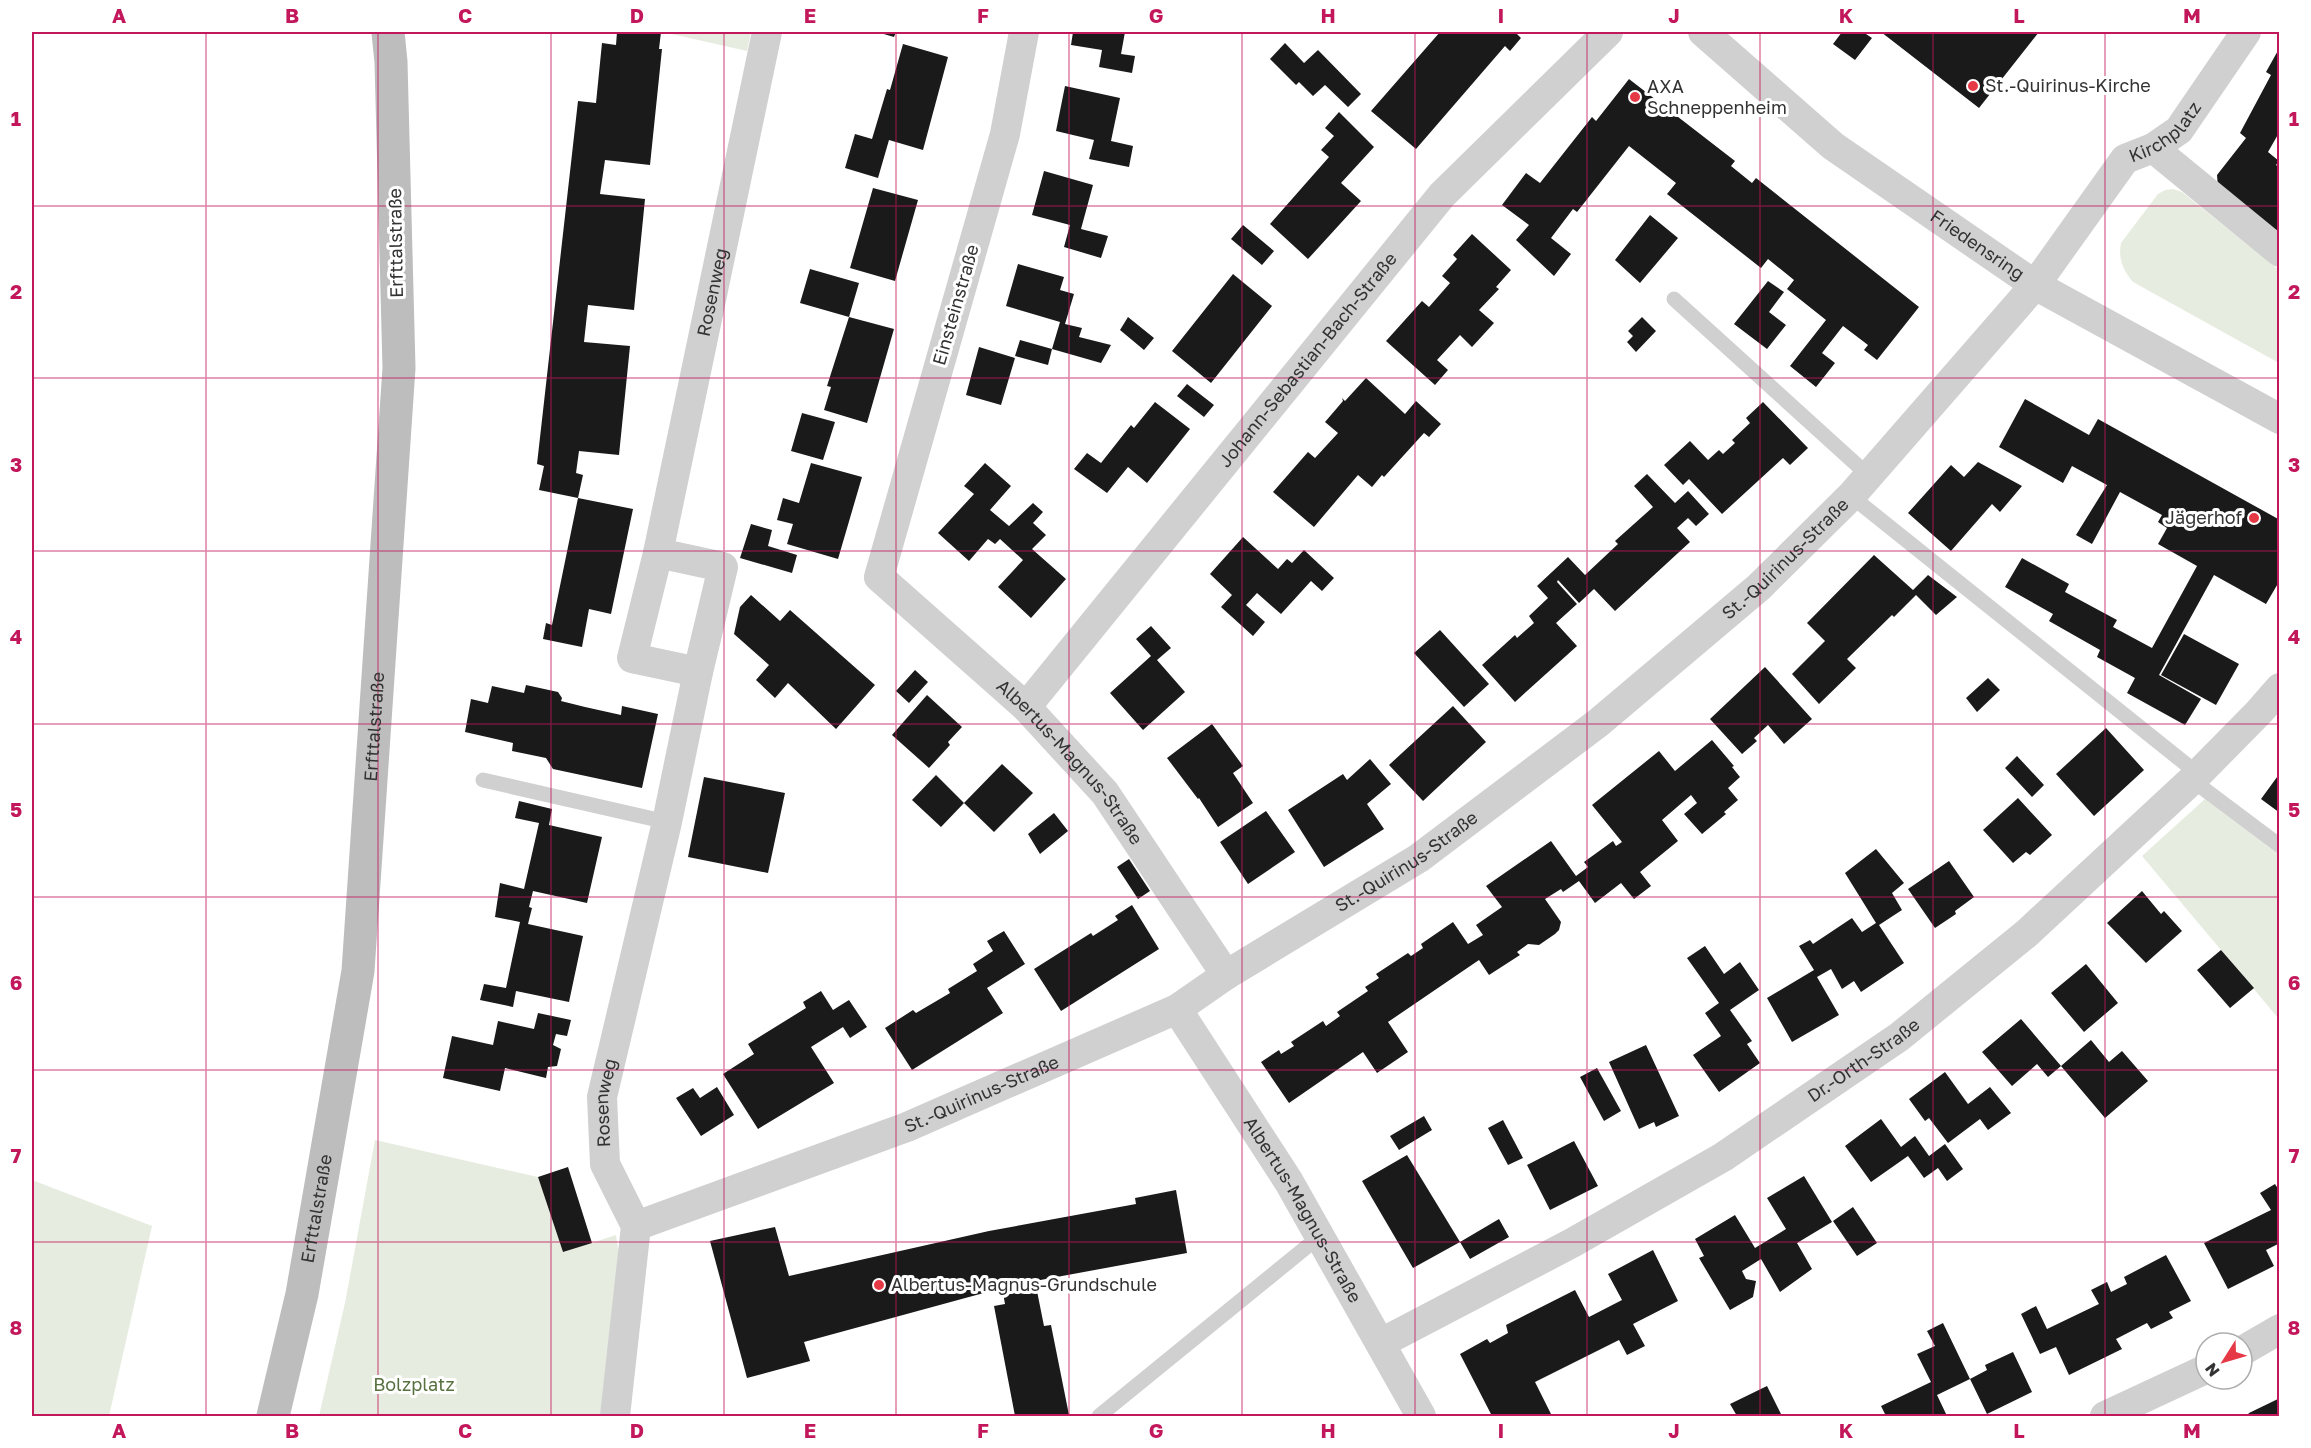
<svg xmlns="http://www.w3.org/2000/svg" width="2311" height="1448" font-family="'Golos Text',sans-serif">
<rect width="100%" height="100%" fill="#fff"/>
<path fill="#e6ecdf" d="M663 32H751L747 51Z
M2173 189 2182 192 2279 270V363L2133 282C2123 270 2118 259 2121 243L2158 194 2165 190Z
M2205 799 2279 855V1019L2142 856Z
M375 1140 538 1177 563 1252 616 1235 619 1256 606 1416H319L345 1303Z
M32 1180 152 1226 109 1416H32Z"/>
<path fill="#1a1a1a" d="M617 32H661L659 49H662L650 165 605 160 600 194 645 199 634 310 588 305 584 342 630 346 619 455 579 451 576 473 583 475 578 498 539 490 544 466 537 464 578 101 596 103 602 43 616 45Z
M877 32H896L894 37Z
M1073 32H1125L1121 54 1135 56 1132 73 1099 67 1102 50 1071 45Z
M1440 32H1517L1516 33 1521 38 1510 51 1505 46 1416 149 1371 111Z
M1842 32H1863L1872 38 1855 60 1833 44Z
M1881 32H2039L1979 108Z
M1285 43 1304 63 1318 50 1361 94 1348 107 1325 85 1313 96 1299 82 1296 85 1270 59Z
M903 44 948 57 923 150 889 140 878 178 845 168 855 134 872 139 887 89 890 90Z
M2280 47V131L2268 152 2279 161 2276 165 2280 168V236L2218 188 2217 175 2246 138 2240 133 2271 75 2266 72Z
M1629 79 1735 161 1731 166 1752 183 1756 178 1919 307 1877 360 1864 350 1868 345 1843 326 1822 353 1835 363 1816 387 1790 366 1826 320 1787 289 1794 280 1768 259 1761 268 1667 194 1676 183 1629 146 1577 212 1573 209 1551 238 1571 254 1554 276 1516 240 1529 225 1502 205 1526 173 1540 183 1592 117 1596 121Z
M1065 86 1120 98 1111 141 1133 146 1129 167 1089 159 1094 140 1056 131Z
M1339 112 1374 147 1341 183 1361 201 1308 259 1270 224 1329 157 1321 150 1334 136 1325 128Z
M1044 171 1093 185 1081 229 1108 236 1101 258 1064 247 1070 225 1032 215Z
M873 188 918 200 895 281 850 268Z
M1650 215 1678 238 1640 283 1615 260Z
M1243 225 1274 251 1262 265 1231 239Z
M1472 234 1511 270 1496 287 1499 289 1479 310 1494 323 1472 347 1460 335 1437 360 1448 370 1435 385 1386 341 1422 301 1429 307 1450 283 1442 276 1457 259 1453 255Z
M1018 264 1064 277 1060 290 1074 294 1065 324 1082 328 1079 337 1111 345 1101 363 1052 349 1060 322 1006 306Z
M810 269 859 283 849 317 894 329 867 423 824 410 831 387 827 386 849 317 800 303Z
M1233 274 1272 306 1211 383 1172 351Z
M1768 281 1784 292 1769 312 1786 325 1767 349 1734 324Z
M1128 317 1154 338 1144 350 1120 330Z
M1642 317 1656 331 1636 352 1627 342 1633 336 1628 331Z
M1020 340 1052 349 1048 365 1015 356Z
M979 347 1015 358 1001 405 966 395Z
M1366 378 1405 414 1416 401 1441 424 1429 437 1424 433 1384 477 1382 475 1372 487 1358 475 1314 527 1273 492 1308 452 1315 458 1338 433 1325 422 1343 401 1342 398 1345 401Z
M1187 384 1214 405 1204 417 1177 396Z
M2025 399 2089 435 2098 419 2280 520V580L2266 604 2214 575 2159 675 2201 699 2185 725 2127 693 2135 678 2097 657 2100 650 2049 621 2053 614 2005 587 2022 558 2069 584 2065 592 2117 620 2113 627 2152 648 2197 566 2158 544 2167 528 2158 522 2162 515 2120 492 2092 544 2076 535 2107 485 2072 466 2063 483 1999 447Z
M1155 402 1190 429 1147 483 1128 467 1107 493 1074 469 1087 453 1101 463 1131 425 1134 428Z
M1763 402 1808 448 1790 465 1783 458 1722 514 1689 479 1683 485 1664 465 1690 441 1708 460 1719 450 1723 454 1735 443 1732 440 1750 423 1746 418Z
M802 413 835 422 823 460 791 451Z
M1978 462 2022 486 2000 512 1992 504 1951 551 1908 513 1951 465 1964 477Z
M811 463 862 477 838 559 787 544 793 524 777 520 783 498 799 503Z
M985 463 1011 486 990 510 1009 526 1033 503 1043 512 1033 523 1046 535 1032 549 1066 579 1031 618 998 587 1023 560 1000 539 995 544 988 539 969 561 938 533 974 494 964 486Z
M1647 474 1675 503 1688 491 1709 514 1696 526 1688 518 1677 528 1690 542 1615 611 1594 589 1579 603 1558 580 1557 582 1577 604 1556 623 1577 646 1515 702 1482 665 1515 635 1517 638 1534 623 1529 616 1548 598 1537 586 1568 557 1585 575 1618 544 1615 541 1653 507 1634 486Z
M578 498 633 509 611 614 589 609 582 647 543 639 546 623 552 625Z
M751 524 772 530 768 546 797 555 792 573 740 558Z
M1243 537 1278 569 1287 559 1292 563 1304 550 1334 578 1322 591 1311 581 1281 614 1257 593 1246 605 1265 622 1253 636 1221 607 1232 595 1210 574Z
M1874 555 1913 590 1928 575 1957 597 1936 615 1916 595 1894 617 1892 615 1847 659 1856 668 1819 704 1792 674 1825 641 1807 623Z
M751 595 780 621 790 610 875 685 836 729 788 683 775 698 756 680 769 665 734 634 740 607Z
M1151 626 1171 648 1157 660 1185 692 1143 730 1110 693 1151 656 1136 639Z
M1440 630 1489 684 1464 707 1414 653Z
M2184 634 2239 664 2216 705 2161 675Z
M1765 667 1812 719 1784 744 1768 725 1754 738 1757 741 1742 754 1710 719Z
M915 670 928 682 909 703 896 691Z
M1988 678 2000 690 1977 712 1966 698Z
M526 685 558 692 562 698 561 701 585 707 621 715 622 706 658 714 642 788 553 769 546 758 512 751 513 743 465 732 471 699 488 703 492 686 524 693Z
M927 695 962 727 948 742 950 745 929 768 892 735Z
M1453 706 1486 742 1423 801 1389 765Z
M1212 724 1243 766 1233 773 1253 803 1218 827 1199 798 1198 799 1167 758Z
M2106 728 2144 770 2094 816 2056 774Z
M1712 740 1734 766 1732 767 1740 777 1728 788 1738 800 1724 812 1726 814 1702 834 1684 814 1697 803 1691 795 1662 820 1678 841 1640 872 1651 886 1634 899 1621 883 1595 903 1579 881 1563 892 1561 889 1545 899 1561 922 1559 930 1555 934 1539 945 1528 944 1517 952 1520 955 1489 975 1479 960 1388 1022 1408 1052 1377 1073 1363 1052 1289 1103 1261 1062 1279 1050 1281 1054 1294 1046 1291 1042 1323 1021 1326 1026 1340 1016 1337 1012 1368 991 1365 987 1379 978 1376 974 1408 953 1411 956 1423 948 1421 944 1453 922 1468 944 1483 935 1476 925 1502 907 1486 886 1551 841 1576 876 1588 867 1584 862 1613 841 1616 846 1622 842 1592 805 1659 751 1675 771Z
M2017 756 2044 785 2032 797 2005 768Z
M1370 759 1391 784 1367 804 1384 829 1324 867 1288 810 1343 774 1347 780Z
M1002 764 1033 793 994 832 964 803Z
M2280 773V813L2261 799Z
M936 775 964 803 941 827 912 800Z
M704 777 785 793 768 873 688 857Z
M2018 798 2052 835 2030 855 2026 852 2013 863 1983 830Z
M519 801 552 809 549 825 602 837 587 903 533 891 529 907 532 908 528 924 583 936 569 1002 516 991 513 1007 480 1000 484 984 506 988 520 922 495 917 500 883 524 889 539 823 515 818Z
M1266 811 1295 852 1248 884 1220 842Z
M1054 813 1068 831 1040 854 1028 834Z
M1876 849 1904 883 1892 893 1902 910 1879 925 1904 963 1861 992 1854 981 1842 989 1831 969 1817 977 1839 1015 1792 1042 1767 998 1814 970 1799 946 1810 940 1813 944 1852 918 1862 932 1876 923 1845 873Z
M1129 859 1150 891 1138 899 1117 867Z
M1949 861 1974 897 1955 911 1956 914 1935 928 1908 889Z
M2142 891 2161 914 2164 911 2182 931 2146 963 2107 923Z
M1132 905 1159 949 1061 1011 1034 969 1091 933 1093 936 1118 920 1115 916Z
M1004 931 1025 964 987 988 1003 1013 912 1070 885 1028 913 1010 916 1013 950 993 948 989 977 971 973 964 993 951 987 941Z
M1705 946 1724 974 1740 962 1759 990 1730 1010 1752 1041 1747 1044 1760 1063 1719 1092 1693 1055 1721 1036 1705 1013 1719 1003 1687 958Z
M2221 950 2254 988 2230 1008 2197 970Z
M2086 964 2118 1003 2084 1032 2051 993Z
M821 991 833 1010 849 1000 867 1027 850 1038 843 1027 811 1047 834 1083 758 1129 723 1074 754 1054 748 1044 806 1008 803 1002Z
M538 1013 571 1020 567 1036 556 1034 553 1045 561 1049 557 1066 548 1067 546 1078 505 1068 500 1091 443 1078 452 1036 493 1045 498 1021 534 1029Z
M2021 1019 2061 1066 2048 1077 2037 1064 2012 1086 1982 1052Z
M2091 1040 2109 1062 2122 1051 2148 1081 2105 1118 2061 1066Z
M1646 1045 1679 1116 1656 1127 1654 1122 1639 1129 1609 1062Z
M1597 1068 1621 1111 1604 1121 1580 1077Z
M1945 1072 1968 1104 1990 1087 2011 1113 1988 1130 1980 1119 1948 1143 1929 1118 1925 1121 1909 1099Z
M717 1087 734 1115 701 1136 676 1098 693 1088 700 1098Z
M1424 1116 1432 1130 1399 1150 1390 1136Z
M1881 1119 1901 1147 1915 1136 1929 1156 1945 1144 1963 1169 1947 1181 1938 1168 1924 1178 1908 1156 1871 1182 1845 1146Z
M1503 1120 1523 1158 1508 1165 1488 1128Z
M1574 1141 1598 1186 1550 1210 1527 1165Z
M1407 1155 1460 1242 1413 1268 1362 1181Z
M568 1167 592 1243 563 1252 538 1177Z
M1804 1176 1832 1222 1797 1243 1812 1269 1780 1292 1761 1259 1742 1271 1746 1279 1756 1281 1753 1297 1730 1310 1699 1258 1704 1256 1695 1239 1735 1215 1755 1248 1786 1229 1767 1198Z
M2275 1184 2280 1192V1243L2266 1250 2274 1266 2228 1289 2204 1243 2271 1210 2260 1193Z
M1176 1190 1187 1253 1035 1281 1044 1326 1051 1325 1069 1415 1015 1416 994 1306 1005 1304 1002 1288 804 1342 810 1361 747 1378 710 1241 775 1227 789 1276 989 1231 1136 1204 1135 1198Z
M1853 1207 1877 1243 1857 1256 1833 1221Z
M1499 1219 1509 1237 1470 1259 1460 1242Z
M1653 1250 1678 1301 1633 1324 1645 1346 1627 1355 1619 1340 1535 1382 1552 1416H1492L1460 1354 1487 1339 1490 1343 1508 1333 1506 1325 1575 1290 1589 1317 1622 1300 1608 1274Z
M2166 1255 2191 1301 2169 1312 2173 1318 2151 1329 2147 1323 2116 1339 2122 1349 2069 1375 2056 1347 2040 1354 2021 1314 2036 1306 2047 1329 2099 1304 2091 1290 2107 1282 2111 1292 2127 1284 2124 1277Z
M1943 1323 1970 1379 1937 1395 1947 1416H1886L1881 1406 1931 1382 1917 1354 1935 1346 1927 1331Z
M2013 1352 2032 1392 1987 1414 1970 1379 1987 1370 1985 1365Z
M1767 1386 1782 1416H1737L1730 1404Z
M2280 1398V1416H2247L2249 1413Z"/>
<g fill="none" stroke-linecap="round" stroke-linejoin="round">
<path stroke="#d0d0d0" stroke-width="15" d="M1674 299 1868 475
M1851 496 2197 773
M483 780 667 822
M2192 780 2280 846
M1099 1416 1320 1236"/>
<g stroke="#d0d0d0" stroke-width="30">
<path id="s1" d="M1024 32 1005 134 879 577 1026 707 1105 793 1226 975"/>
<path id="s2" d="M1703 32 1833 146 2035 285 2280 419"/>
<path d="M2153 148 2280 252"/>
<path id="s3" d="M698 672 632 658 658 553 767 32"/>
<path id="s4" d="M1026 707 1442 195 1608 32"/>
<path id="s5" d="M1177 1009 1289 1182 1421 1416"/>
<path id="s6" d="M636 1226 907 1127 1177 1009 1226 975 1419 858 1598 723 1759 587 1851 496 2035 285 2125 159 2153 148 2179 130 2246 32"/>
<path id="s7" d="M1381 1343 1572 1243 1723 1157 1899 1037 2026 934 2192 780 2259 712 2280 688"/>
<path d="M2242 1351 2280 1329"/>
<path id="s8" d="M615 1416 636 1226 605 1164 602 1097 667 822 698 672 723 567 658 553"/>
<path d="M2105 1416 2206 1369"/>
</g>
<path stroke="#bdbdbd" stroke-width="33" id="s9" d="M273 1416 302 1294 358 971 399 368 391 62 388 32"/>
</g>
<path fill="none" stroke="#c2185b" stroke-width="1.5" stroke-opacity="0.55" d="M206 32V1416M378 32V1416M551 32V1416M724 32V1416M896 32V1416M1069 32V1416M1242 32V1416M1415 32V1416M1587 32V1416M1760 32V1416M1933 32V1416M2105 32V1416M32 206H2280M32 378H2280M32 551H2280M32 724H2280M32 897H2280M32 1070H2280M32 1242H2280"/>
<g fill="#e63946" stroke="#fff" stroke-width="2">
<circle cx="1973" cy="86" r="6"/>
<circle cx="1635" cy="97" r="6"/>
<circle cx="2254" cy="518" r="6"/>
<circle cx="879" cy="1285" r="6"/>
</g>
<g text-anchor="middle" stroke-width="6" stroke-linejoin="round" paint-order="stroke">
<g font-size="18" fill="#333" stroke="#fff" text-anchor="start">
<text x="1985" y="92">St.-Quirinus-Kirche</text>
<text x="1647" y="93">AXA<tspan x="1647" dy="21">Schneppenheim</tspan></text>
<text x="2242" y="524" text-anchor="end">Jägerhof</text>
<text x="891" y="1291">Albertus-Magnus-Grundschule</text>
</g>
<g font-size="18" fill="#333" stroke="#fff">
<text dy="6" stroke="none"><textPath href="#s6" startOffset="1917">Kirchplatz</textPath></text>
<text transform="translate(396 243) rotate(-91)" y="6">Erfttalstraße</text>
<text dy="6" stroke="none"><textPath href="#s2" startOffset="348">Friedensring</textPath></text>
<text dy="6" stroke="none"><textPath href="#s3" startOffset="442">Rosenweg</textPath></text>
<text transform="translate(956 305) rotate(-74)" y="6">Einsteinstraße</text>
<text dy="6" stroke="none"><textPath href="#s4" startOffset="447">Johann-Sebastian-Bach-Straße</textPath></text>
<text dy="6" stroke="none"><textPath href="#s6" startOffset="1342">St.-Quirinus-Straße</textPath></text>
<text dy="6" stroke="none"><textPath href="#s9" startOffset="698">Erfttalstraße</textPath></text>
<text dy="6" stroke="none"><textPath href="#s1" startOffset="831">Albertus-Magnus-Straße</textPath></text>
<text dy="6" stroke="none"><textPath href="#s6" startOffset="856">St.-Quirinus-Straße</textPath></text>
<text dy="6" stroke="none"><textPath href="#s7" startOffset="560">Dr.-Orth-Straße</textPath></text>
<text dy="6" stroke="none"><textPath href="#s6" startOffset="370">St.-Quirinus-Straße</textPath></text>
<text dy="6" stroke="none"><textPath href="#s8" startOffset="322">Rosenweg</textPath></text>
<text dy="6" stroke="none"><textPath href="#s9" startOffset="212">Erfttalstraße</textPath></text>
<text dy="6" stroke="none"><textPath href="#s5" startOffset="237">Albertus-Magnus-Straße</textPath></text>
</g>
<g font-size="18" fill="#56703f" stroke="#fff">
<text x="414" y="1391">Bolzplatz</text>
</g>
</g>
<rect width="2311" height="1448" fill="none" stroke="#ffffff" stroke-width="66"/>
<g transform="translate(2224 1361) rotate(233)"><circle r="28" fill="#ffffff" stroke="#adadad" stroke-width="1.5"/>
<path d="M0-4.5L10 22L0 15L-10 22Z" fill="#e63946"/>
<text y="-9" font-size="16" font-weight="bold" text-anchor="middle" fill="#333333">N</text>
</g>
<rect x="33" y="33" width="2245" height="1382" fill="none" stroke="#c2185b" stroke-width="2"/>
<g font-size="20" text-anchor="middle" font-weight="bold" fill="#c2185b">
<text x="119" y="23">A</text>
<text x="292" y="23">B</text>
<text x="465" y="23">C</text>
<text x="637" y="23">D</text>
<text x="810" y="23">E</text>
<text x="983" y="23">F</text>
<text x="1156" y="23">G</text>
<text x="1328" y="23">H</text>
<text x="1501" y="23">I</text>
<text x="1674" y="23">J</text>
<text x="1846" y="23">K</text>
<text x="2019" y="23">L</text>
<text x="2192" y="23">M</text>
<text x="16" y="126">1</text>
<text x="2294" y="126">1</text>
<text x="16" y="299">2</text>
<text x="2294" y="299">2</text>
<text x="16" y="472">3</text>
<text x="2294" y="472">3</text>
<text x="16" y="644">4</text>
<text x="2294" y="644">4</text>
<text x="16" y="817">5</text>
<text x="2294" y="817">5</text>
<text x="16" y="990">6</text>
<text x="2294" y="990">6</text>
<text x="16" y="1163">7</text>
<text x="2294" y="1163">7</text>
<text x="16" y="1335">8</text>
<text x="2294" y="1335">8</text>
<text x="119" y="1438">A</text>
<text x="292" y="1438">B</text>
<text x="465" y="1438">C</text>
<text x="637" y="1438">D</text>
<text x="810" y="1438">E</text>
<text x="983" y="1438">F</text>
<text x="1156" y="1438">G</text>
<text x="1328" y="1438">H</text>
<text x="1501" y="1438">I</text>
<text x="1674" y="1438">J</text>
<text x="1846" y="1438">K</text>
<text x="2019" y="1438">L</text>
<text x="2192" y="1438">M</text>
</g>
</svg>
